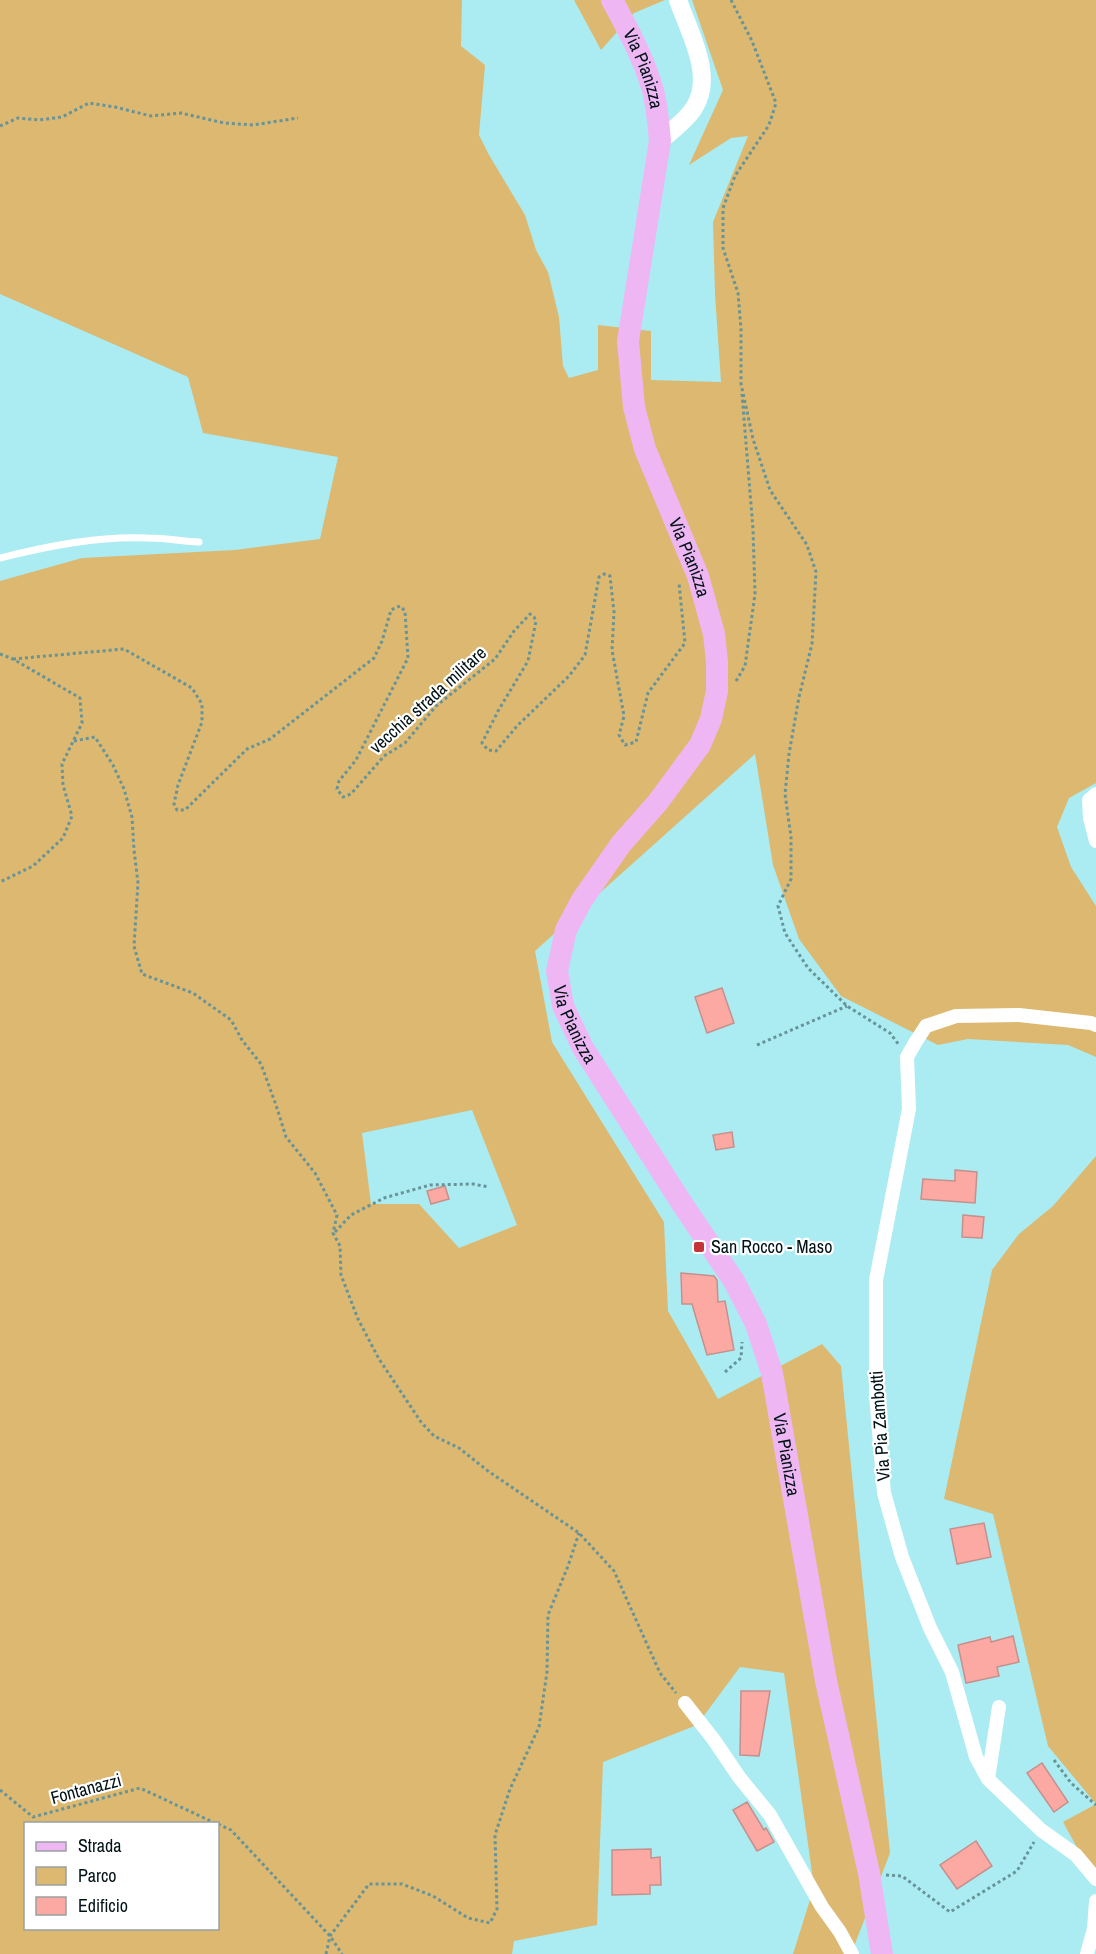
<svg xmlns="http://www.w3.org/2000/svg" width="1096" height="1954" font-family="'Archivo Narrow',sans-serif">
<rect width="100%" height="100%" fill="#abecf2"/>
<path fill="#dcb870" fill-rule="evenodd" d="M0 0H462L461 46 485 65 479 135 489 155 525 215 536 250 548 272 559 317 563 366 569 378 598 370V325L651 331V380L721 382 715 294 713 222 748 136 731 138 689 165 723 90 692 0H1096V783L1069 798 1057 827 1071 867 1096 906V1057L1068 1045 968 1039 938 1045 841 996 799 939 773 865 755 754 535 951 552 1042 664 1222 668 1311 718 1399 822 1344 841 1366 890 1853 853 1949V1954H793L814 1887 784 1673 740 1667 697 1725 603 1762 597 1925 514 1941 512 1954H0V581L82 558 235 550 320 539 338 457 203 433 188 377 0 294ZM472 1110 517 1225 459 1248 419 1204H371L362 1133ZM26 1824H218V1928H26Z
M574 0H665L634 13 601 50Z
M1096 1156V1882L1063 1822 1096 1804 1048 1746 993 1514 944 1499 992 1270 1019 1234 1053 1206Z"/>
<path fill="#fca9a4" stroke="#c5908c" stroke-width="1.5" d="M722 988 734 1023 707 1033 695 997Z
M732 1132 734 1147 716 1150 713 1135Z
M955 1170 977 1172 975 1203 921 1199 923 1179 955 1181Z
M445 1186 449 1199 431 1204 427 1191Z
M963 1215 984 1217 982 1238 962 1237Z
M681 1273 714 1276 717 1280 718 1302 725 1301 734 1350 707 1355 692 1304H682Z
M984 1523 991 1557 957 1564 950 1529Z
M1013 1636 1019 1662 997 1667 999 1676 966 1683 958 1645 990 1637 991 1642Z
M741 1691H770L759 1756 740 1755Z
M1042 1763 1068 1802 1054 1812 1027 1773Z
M747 1802 764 1830 766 1828 774 1842 757 1851 733 1810Z
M976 1841 992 1866 957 1889 940 1865Z
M651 1849V1858L660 1857 661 1885H650V1894L612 1895V1850Z"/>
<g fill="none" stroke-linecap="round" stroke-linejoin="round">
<path stroke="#669498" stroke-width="3" stroke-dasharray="3 3" stroke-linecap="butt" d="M731 0 752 41 776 103 769 125 735 176 723 208V248L738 293 741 329V384L753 439 770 490 807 545 816 572 812 644 799 697 789 754 785 794 791 837V879L778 906 785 933 808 968 847 1006 890 1033 899 1045
M0 126 18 118 39 120 62 117 89 103 115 107 151 116 181 113 224 123 253 125 298 118
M0 654 13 659 80 698 82 723 62 764 63 785 72 816 63 838 33 866 0 882
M13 659 124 649 192 688 202 704V722L178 785 174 804 177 810H185L247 749 270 739 374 658 382 641 391 610 400 606 405 611 408 658 356 760 339 781 337 789 343 797 351 794 384 756 405 743 436 706 495 659 514 631 530 614 534 617 536 621 528 661 498 711 482 743 488 750 496 751 517 726 569 676 585 655 599 577 604 574 610 576 614 612 612 650 624 716 619 735 625 745 636 742 648 693 685 643 679 583
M736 681 745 666 755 594 753 529 742 394
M74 741 95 737 113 765 124 789 132 817 134 850 138 883 134 946 142 974 193 993 231 1020 242 1040 261 1064 276 1105 286 1137 315 1173 337 1215 333 1233 340 1246 341 1275 358 1319 379 1359 421 1422 434 1436 459 1448 488 1471 579 1533 614 1571 660 1673 676 1693
M757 1045 847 1006
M335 1232 351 1215 384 1198 430 1185 473 1184 489 1187
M725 1372 741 1358 742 1342
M1054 1760 1071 1783 1096 1805
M0 1790 33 1817 140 1788 217 1824
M218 1824 231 1830 330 1936 342 1954
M886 1875 902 1876 950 1912 1017 1871 1034 1842
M326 1954 330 1936 369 1884H402L433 1896 468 1918 490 1923 497 1909 495 1835 510 1789 539 1727 547 1672 548 1615 568 1566 579 1533"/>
<path stroke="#fff" stroke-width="7" d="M0 558C48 546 98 536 148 538 165 538 182 541 199 542"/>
<path stroke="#fff" stroke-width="14" d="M1096 794 1089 800 1090 818 1096 841
M1096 1025 1091 1023 1019 1015 956 1016 926 1026 915 1043 907 1057 909 1109 876 1280V1394L884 1493 902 1557 930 1628 952 1672 976 1757 988 1779 1041 1830 1076 1855 1096 1879
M685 1703 714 1740 739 1777 770 1815 822 1907 840 1932 852 1954
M988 1779 999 1707
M1087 1954 1094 1929 1096 1901"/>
<path stroke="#fff" stroke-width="18" d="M660 141C671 131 686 121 694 108 715 76 689 32 678 0"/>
<path stroke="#eeb7f4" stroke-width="22" id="s1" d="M612 0C626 26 641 53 650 81 657 100 658 121 660 141L628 341 634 407 645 449 698 576 714 634 717 662V691L711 719 700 745 658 802 621 844 582 900 566 930 557 971 563 1006 583 1048 681 1202 734 1281 756 1324 772 1373 826 1681 869 1873 882 1954"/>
</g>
<rect fill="#c4353a" stroke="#fff" stroke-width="2" x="693" y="1241" width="12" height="12" rx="3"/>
<g text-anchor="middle" stroke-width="4.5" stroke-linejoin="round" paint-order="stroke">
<g font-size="18" fill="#001215" stroke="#fff">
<text dy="6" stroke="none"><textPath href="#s1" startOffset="76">Via Pianizza</textPath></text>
<text dy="6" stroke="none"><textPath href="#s1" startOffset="580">Via Pianizza</textPath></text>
<text transform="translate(428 700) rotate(-42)" y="6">vecchia strada militare</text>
<text dy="6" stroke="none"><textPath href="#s1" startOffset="1102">Via Pianizza</textPath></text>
<text transform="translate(880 1426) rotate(-94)" y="6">Via Pia Zambotti</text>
<text dy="6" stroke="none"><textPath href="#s1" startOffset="1588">Via Pianizza</textPath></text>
<text transform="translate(86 1789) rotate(-15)" y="6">Fontanazzi</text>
</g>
<g font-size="18" fill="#001215" stroke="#fff" text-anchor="start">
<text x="711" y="1253">San Rocco - Maso</text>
</g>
</g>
<rect x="24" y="1822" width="195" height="108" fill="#ffffff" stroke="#99a0a1" stroke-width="1.5"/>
<rect x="36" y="1842" width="30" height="9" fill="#eeb7f4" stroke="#99a0a1" stroke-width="1.5"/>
<text x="78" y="1852" font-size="18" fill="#001215">Strada</text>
<rect x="36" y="1867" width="30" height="18" fill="#dcb870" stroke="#99a0a1" stroke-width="1.5"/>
<text x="78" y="1882" font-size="18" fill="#001215">Parco</text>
<rect x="36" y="1897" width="30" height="18" fill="#fca9a4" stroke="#99a0a1" stroke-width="1.5"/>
<text x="78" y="1912" font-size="18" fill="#001215">Edificio</text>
</svg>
